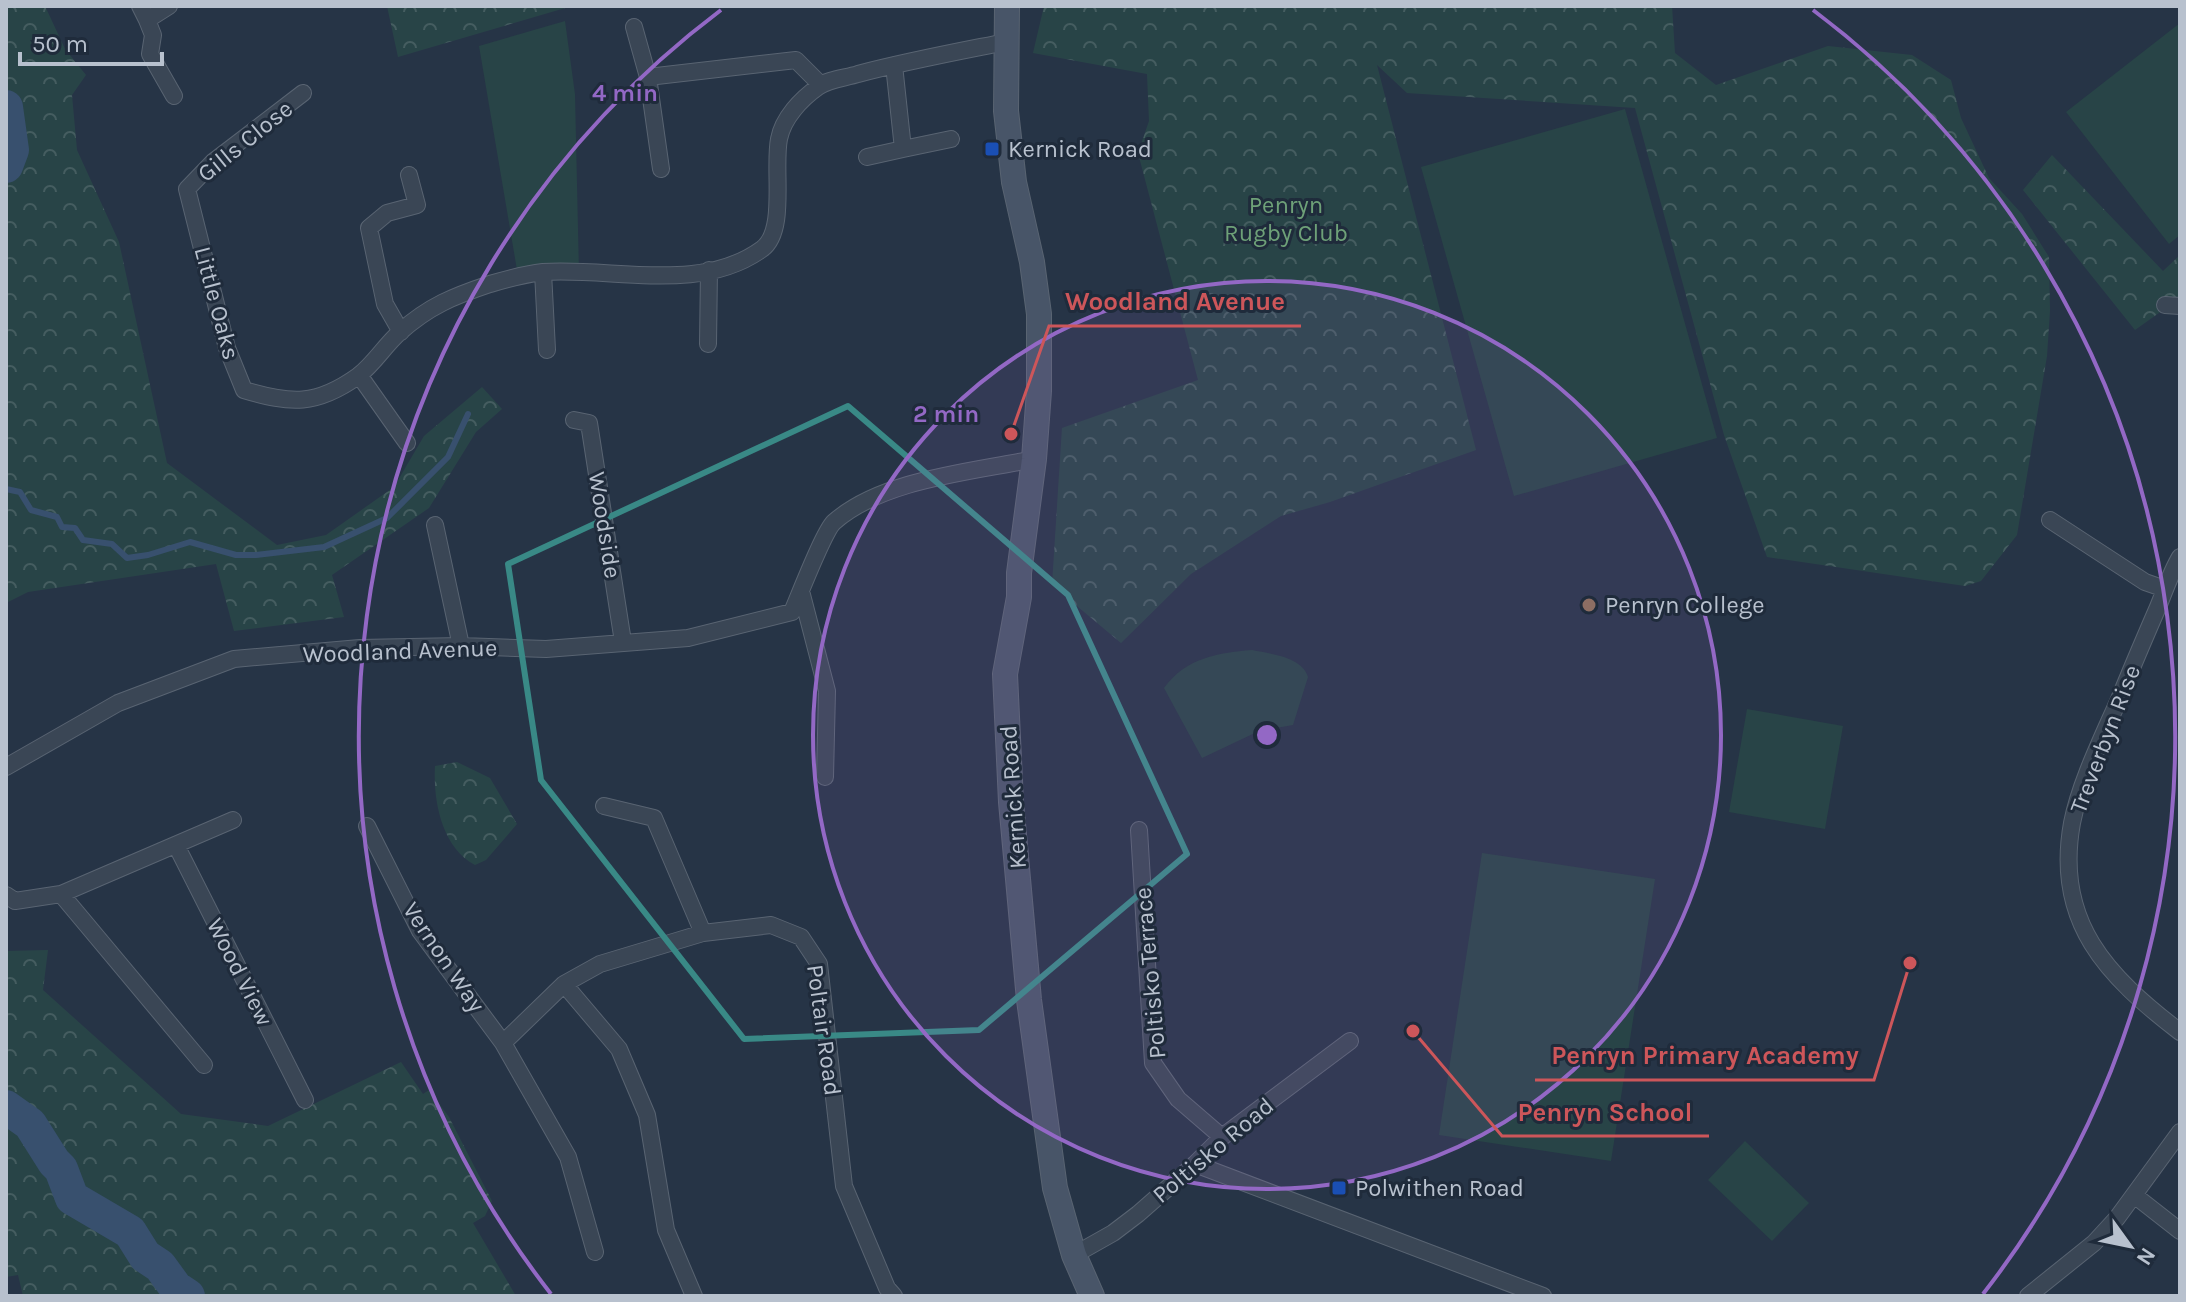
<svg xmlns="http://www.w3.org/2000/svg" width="2186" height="1302" font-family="Karla,sans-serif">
<defs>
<pattern id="forest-crowns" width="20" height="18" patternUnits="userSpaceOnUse" patternTransform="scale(2)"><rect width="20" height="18" fill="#284447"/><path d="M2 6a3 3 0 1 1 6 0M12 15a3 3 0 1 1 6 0" fill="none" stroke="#455d60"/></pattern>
</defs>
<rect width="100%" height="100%" fill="#263446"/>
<path fill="#284447" d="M565 21 575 94 579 272 518 276 479 46Z
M2180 23V235L2169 244 2066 112Z
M1625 109 1717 438 1514 496 1421 167Z
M1252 650C1271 654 1302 657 1308 677L1293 725 1259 731 1202 758 1164 688C1186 658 1217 653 1252 650Z
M1747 709 1843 726 1825 829 1729 812Z
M1482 853 1655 879 1611 1161 1439 1135Z
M1745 1141 1809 1203 1772 1241 1708 1180Z"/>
<path fill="url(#forest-crowns)" d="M6 6H45L65 49 86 75 72 95 77 150 119 242 167 463 277 545 326 535 394 487 424 436 482 387 502 409 476 432 429 508 332 575 344 617 234 631 216 564 28 592 6 603V166L12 150 6 140Z
M387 6H572L398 57Z
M1044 6H1672L1675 53 1716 85 1828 46 1912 55 1951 80 1961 118 1989 178 2022 214 2049 257 2050 311 2047 356 2017 535 1981 581 1965 586 1767 557 1724 435 1635 108 1407 93 1377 65 1476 450 1330 502 1281 516 1191 574 1121 643 1052 585 1062 428 1198 380 1138 153 1149 121 1147 74 1033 53Z
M2052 155 2163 271 2180 255V298L2135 330 2023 190Z
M457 762 490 778 517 824 486 860 475 865C442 848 433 801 435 766Z
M48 950 43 990 181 1114 268 1126 401 1062 423 1094 429 1090 449 1117 492 1201 485 1216 473 1223 516 1296H23L18 1275 6 1277V951Z"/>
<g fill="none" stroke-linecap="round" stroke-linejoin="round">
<path stroke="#38506e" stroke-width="6" d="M6 489 20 492 31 510 57 517 62 527 75 528 83 540 112 544 127 558 148 555 190 542 236 555H256L324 547 387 518 448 457 468 414"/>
<path stroke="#38506e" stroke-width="34" d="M6 107 12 150 6 166
M6 1107 30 1124 54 1162 61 1169 72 1198 130 1232 145 1256 160 1266 176 1288 188 1296"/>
<defs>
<path id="street" d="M140 6 147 20 169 6
M147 20 153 35 150 54 174 96
M634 27 648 77
M303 93 213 162 187 189 227 348 244 390C291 404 316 406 358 376 374 364 385 345 400 332 429 306 454 296 490 284 507 279 525 274 543 272 613 267 700 294 762 249 787 231 773 169 779 139 783 118 801 99 818 87 828 79 846 78 858 74 907 61 956 52 1006 42
M903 149 951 139
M867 157 903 149 894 65
M661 169 648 77 796 60 820 84
M543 272 547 350
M2165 305 2180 306
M401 332 385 304 369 228 387 213 417 205 409 175
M708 344 709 270
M359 375 407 443
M574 420 589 423 623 642
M2050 520 2145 582 2165 589
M435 525 461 646
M2180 557C2171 572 2165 590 2158 607 2145 637 2132 667 2120 697 2103 736 2080 782 2072 823 2054 922 2107 976 2180 1032
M801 591 827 691 825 777
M6 767 118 703 234 659 360 648 461 646 546 649 688 638 792 612C799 596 824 531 834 522 883 479 972 472 1034 459
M604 806 654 818 703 933
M367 826 420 931 503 1043 568 1157 595 1252
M1139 830 1153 1063 1178 1099 1222 1137
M176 845 305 1100
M61 894 204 1065
M6 895 15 901 61 894 233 820
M564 984 619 1049 647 1115 666 1230 694 1296
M503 1043 564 984 600 964 703 933 771 925 801 937 819 964 844 1186 887 1288 894 1296
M1195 1164 1543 1296
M2134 1195 2180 1231
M1074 1255 1113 1233 1138 1214 1195 1164 1222 1137 1350 1041
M2028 1296 2094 1243 2117 1218 2180 1132"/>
<path id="secondary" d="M1007 6 1006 111 1014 182 1032 262 1039 314V391L1034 459 1019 573V597L1005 674 1011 802 1029 1000 1055 1188 1074 1255 1092 1296"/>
</defs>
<use href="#street" stroke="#596472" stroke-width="18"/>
<use href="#secondary" stroke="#596472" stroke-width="26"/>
<use href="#street" stroke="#3a4655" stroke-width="16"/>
<use href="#secondary" stroke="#485568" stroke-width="24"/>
</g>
<path fill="none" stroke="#398986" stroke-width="6" stroke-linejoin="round" d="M848 406 1068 595 1187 854 979 1030 744 1039 541 780 508 564Z"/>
<circle cx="1267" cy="735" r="454" fill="#9368c5" fill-opacity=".12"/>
<g fill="none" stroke="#9368c5" stroke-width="4">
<circle cx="1267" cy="735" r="454"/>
<path d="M551 1294A908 908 0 0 1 721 10M1813 10A908 908 0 0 1 1983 1294"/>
</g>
<g fill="#1a4fb4" stroke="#1f2b3b" stroke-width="3">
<rect x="984" y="141" width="16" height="16" rx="4"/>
<rect x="1331" y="1180" width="16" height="16" rx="4"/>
</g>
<circle fill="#8d6e63" stroke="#1f2b3b" stroke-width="3" cx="1589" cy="605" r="8"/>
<g text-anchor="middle" stroke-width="6" stroke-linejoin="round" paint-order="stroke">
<g font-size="24" fill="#b8c1ce" stroke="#1f2b3b">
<text transform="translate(245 141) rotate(-39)" y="8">Gills Close</text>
<text transform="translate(217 303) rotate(75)" y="8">Little Oaks</text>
<text transform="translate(605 525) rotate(81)" y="8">Woodside</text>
<text transform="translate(400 651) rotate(-2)" y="8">Woodland Avenue</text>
<text transform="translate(2105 739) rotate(-69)" y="8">Treverbyn Rise</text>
<text transform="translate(1013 797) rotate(-94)" y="8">Kernick Road</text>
<text transform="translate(444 957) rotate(56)" y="8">Vernon Way</text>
<text transform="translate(240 972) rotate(63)" y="8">Wood View</text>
<text transform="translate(1150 973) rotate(-95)" y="8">Poltisko Terrace</text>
<text transform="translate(824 1030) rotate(82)" y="8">Poltair Road</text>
<text transform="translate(1213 1150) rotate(-40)" y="8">Poltisko Road</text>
</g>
<g font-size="24" fill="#b8c1ce" stroke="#1f2b3b" text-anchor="start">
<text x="1008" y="157">Kernick Road</text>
<text x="1605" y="613">Penryn College</text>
<text x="1355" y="1196">Polwithen Road</text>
</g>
<g font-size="24" fill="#6ea178" stroke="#1f2b3b">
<text x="1286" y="213">Penryn<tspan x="1286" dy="28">Rugby Club</tspan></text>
</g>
</g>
<circle cx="1267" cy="735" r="12" fill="#9368c5" stroke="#1f2b3b" stroke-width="4"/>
<g font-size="24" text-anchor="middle" font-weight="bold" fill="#9368c5" stroke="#1f2b3b" stroke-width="6" stroke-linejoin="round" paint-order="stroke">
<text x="625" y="101">4 min</text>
<text x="946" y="422">2 min</text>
</g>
<path fill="none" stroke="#cd565a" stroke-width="3" d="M1011 434L1049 326H1301M1910 963L1874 1080H1535M1413 1031L1502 1136H1709"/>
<g fill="#cd565a" stroke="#1f2b3b" stroke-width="3">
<circle cx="1011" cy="434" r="8"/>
<circle cx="1910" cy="963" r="8"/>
<circle cx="1413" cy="1031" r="8"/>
</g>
<g font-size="26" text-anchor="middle" font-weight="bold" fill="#cd565a" stroke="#1f2b3b" stroke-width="6" stroke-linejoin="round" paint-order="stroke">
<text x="1175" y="310">Woodland Avenue</text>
<text x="1705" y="1064">Penryn Primary Academy</text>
<text x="1605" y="1121">Penryn School</text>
</g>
<rect width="2186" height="1302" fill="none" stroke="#b8c1ce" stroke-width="16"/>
<g transform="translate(2130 1246) rotate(123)" stroke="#1f2b3b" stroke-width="6" paint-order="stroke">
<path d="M0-6L14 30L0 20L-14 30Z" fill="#b8c1ce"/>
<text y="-12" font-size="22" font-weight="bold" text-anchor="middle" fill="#b8c1ce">N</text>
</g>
<path d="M20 52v12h142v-12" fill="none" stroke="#b8c1ce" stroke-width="4"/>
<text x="32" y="52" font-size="24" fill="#b8c1ce" stroke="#1f2b3b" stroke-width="6" paint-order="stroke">50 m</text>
</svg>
